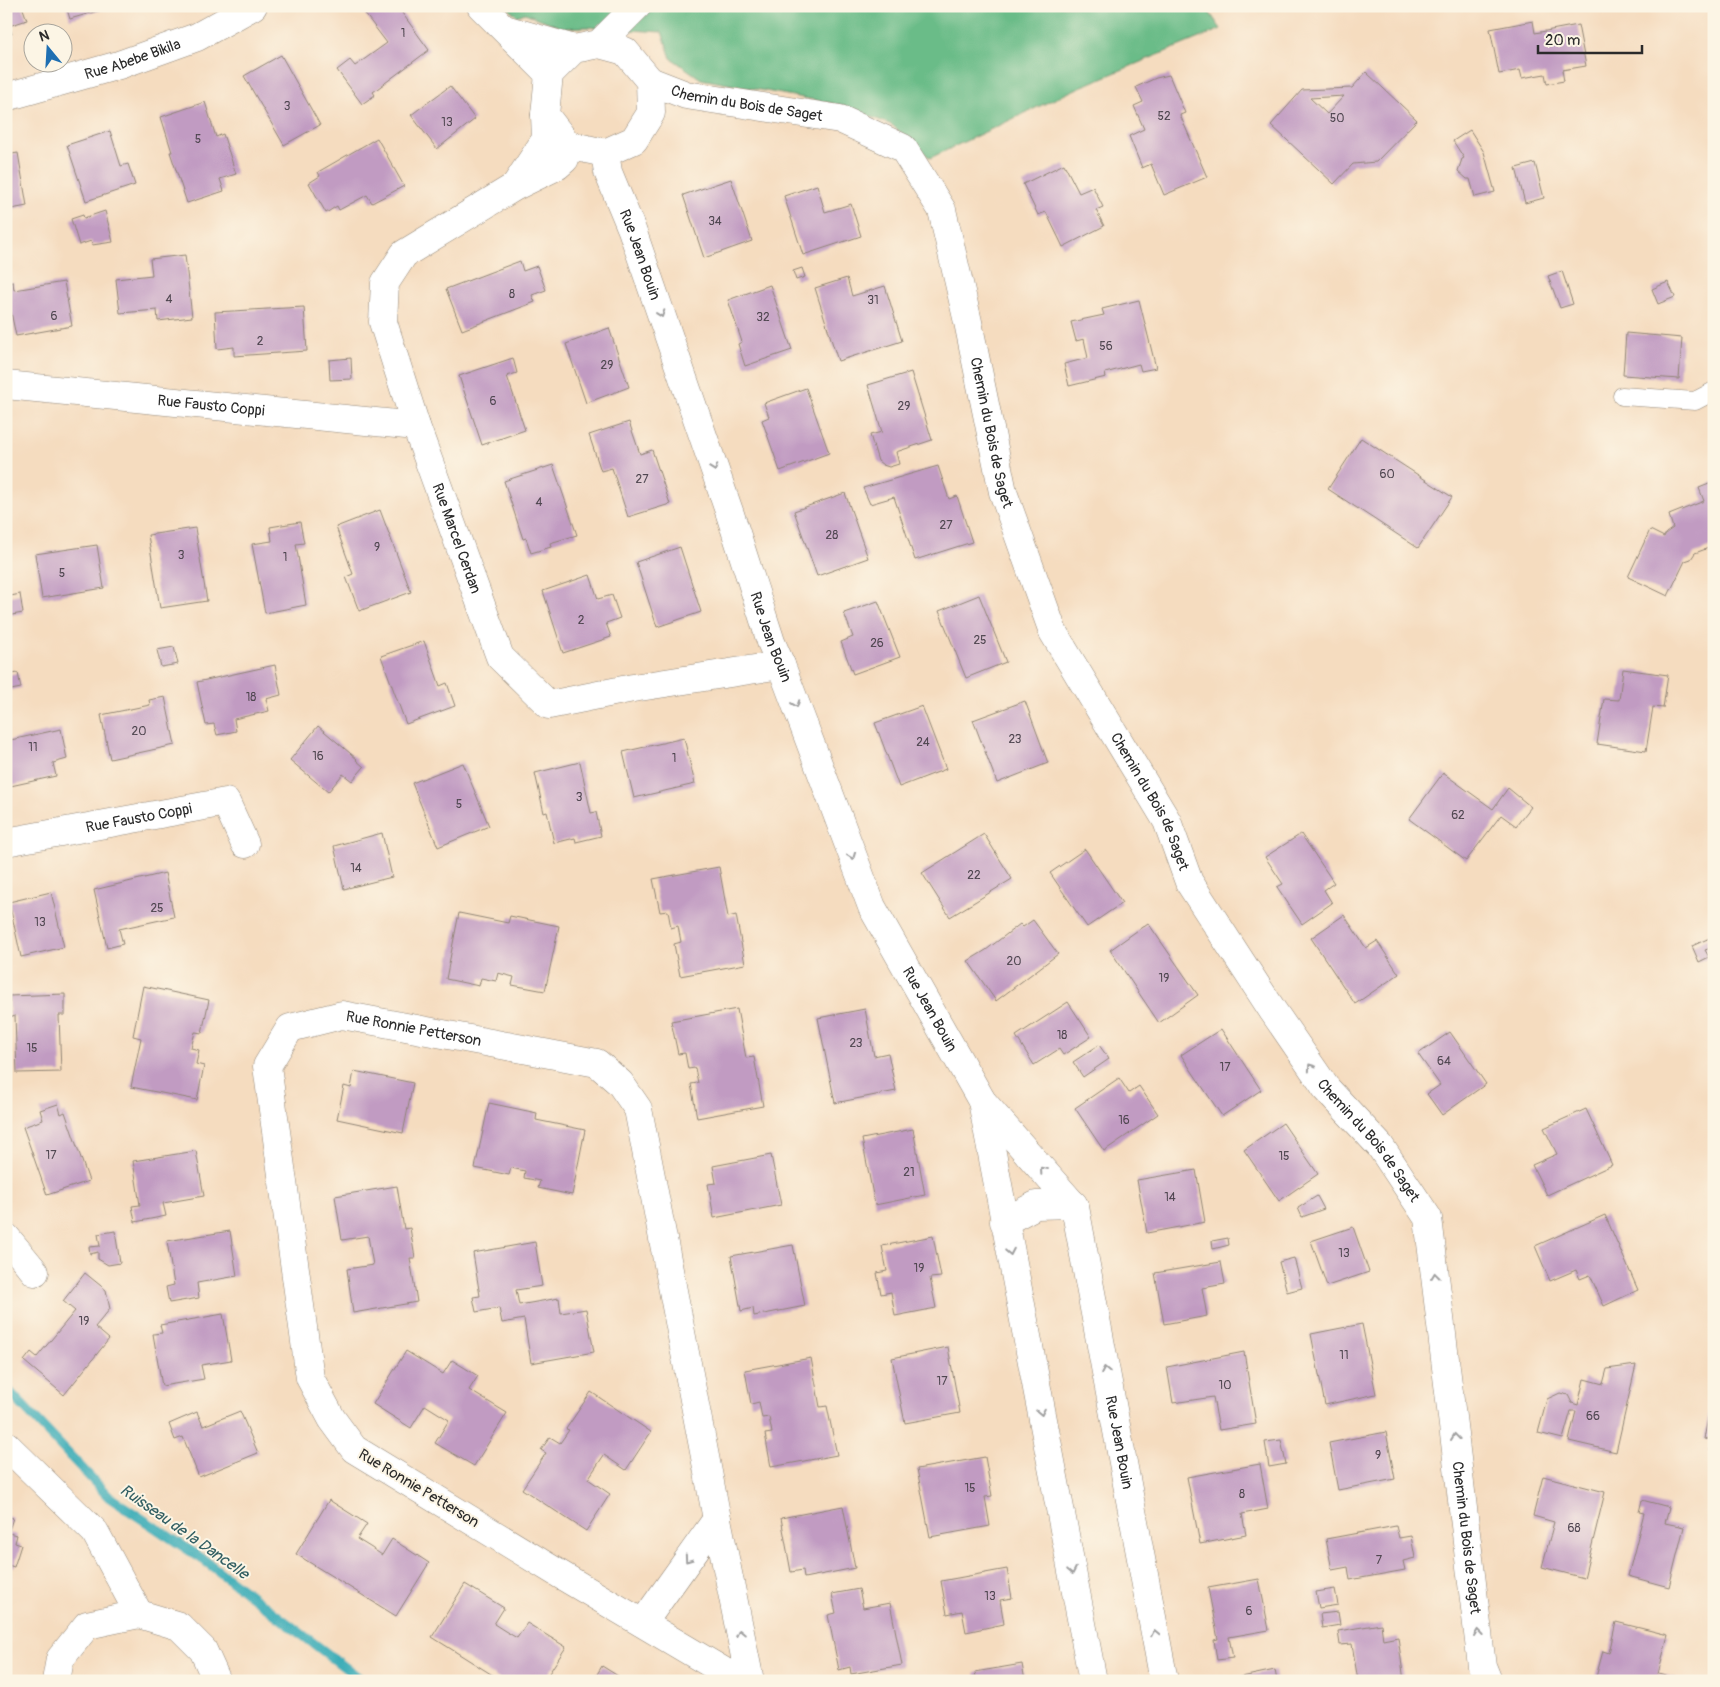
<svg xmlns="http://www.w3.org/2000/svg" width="1720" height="1687" font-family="Pangolin,sans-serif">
<rect width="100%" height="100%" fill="#fcf5e5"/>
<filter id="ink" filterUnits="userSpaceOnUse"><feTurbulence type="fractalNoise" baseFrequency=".02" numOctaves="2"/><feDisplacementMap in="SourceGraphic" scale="10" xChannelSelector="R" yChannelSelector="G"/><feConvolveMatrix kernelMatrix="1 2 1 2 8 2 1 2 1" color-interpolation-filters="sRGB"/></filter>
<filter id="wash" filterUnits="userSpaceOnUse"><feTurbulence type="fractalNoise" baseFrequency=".0096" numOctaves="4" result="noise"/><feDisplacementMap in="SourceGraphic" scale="20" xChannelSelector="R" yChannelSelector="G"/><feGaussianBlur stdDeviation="1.12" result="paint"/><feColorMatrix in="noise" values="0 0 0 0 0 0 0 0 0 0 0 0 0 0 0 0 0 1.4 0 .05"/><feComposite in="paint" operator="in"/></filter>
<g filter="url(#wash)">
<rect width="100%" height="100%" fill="#f5dcbf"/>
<path fill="#6bbc88" stroke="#4b745a" d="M506 6H1205L1221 29 1080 87 930 158 892 125 841 105 701 79 671 58 662 32 586 27 563 28 525 13 517 16Z"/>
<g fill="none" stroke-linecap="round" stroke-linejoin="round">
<path stroke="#3dadb8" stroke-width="10" d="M6 1388 109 1497 204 1560 363 1681"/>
</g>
<g id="blocks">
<path fill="#c19bc2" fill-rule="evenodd" d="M6 6H22L27 20 9 26 12 34 6 36Z
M66 6H111V7L70 19Z
M376 6H381L385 12 393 6H397L429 50 373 92 375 95 362 104 337 70 350 60 355 66 387 43 365 14Z
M1533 21 1535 33 1578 25 1586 66 1562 70 1564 81 1547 84 1545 74 1522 78 1520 70 1499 74 1490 29Z
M281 55 320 125 284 145 244 76Z
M1366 72 1417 120 1376 162 1353 164 1334 184 1271 125 1302 90 1352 88ZM1344 96 1327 114 1310 98Z
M1169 75 1185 113 1180 115 1207 177 1164 195 1151 164 1142 168 1129 136 1144 129 1134 106 1143 102 1136 87 1156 78Z
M450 86 475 119 437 149 411 115Z
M205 102 216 137 223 134 236 174 220 179 224 191 187 203 170 152H172L161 117Z
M1470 130 1484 152 1495 192 1475 197 1470 179H1467L1458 171 1462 159 1464 158 1453 141Z
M110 131 121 166 128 164 135 185 86 201 67 145Z
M377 138 404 186 372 203 367 195 339 210 337 206 326 213 309 183 320 176 318 172Z
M18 153 27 206 6 210V155Z
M1535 163 1544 198 1525 203 1516 168Z
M1064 164 1079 193 1093 187 1103 207 1096 210 1104 226 1063 247 1046 212 1038 215 1023 184Z
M731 179 752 241 704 258 683 195Z
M817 185 825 212 851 204 861 236 803 255 784 196Z
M105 211 113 242 92 245 91 241 79 245 71 219 83 215 84 218Z
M185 255 192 317 158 321 157 310 120 313 116 279 152 275 150 259Z
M520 261 523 271 537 266 546 290 532 295 535 302 462 330 446 289Z
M802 268 805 277 796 280 793 271Z
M1562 271 1573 304 1560 308 1548 276Z
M847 278 852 296 885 286 902 341 838 361 815 288Z
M13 282 14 290 64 282 72 326 16 336 11 312 6 313V283Z
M1668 282 1675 297 1658 304 1652 289Z
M770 285 792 350 745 366 738 344 742 342 728 300Z
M1139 300 1156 368 1141 371 1139 364 1105 373 1106 377 1069 386 1064 364 1088 358 1084 339 1076 341 1071 322 1104 315 1102 309Z
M304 307 307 351 234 356V347L217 349 215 312Z
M609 328 629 387 586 403 566 344Z
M1626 333 1682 338 1679 379 1623 375Z
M351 358 352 379 330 380 329 360Z
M513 358 517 373 507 376 525 430 482 445 459 376Z
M911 372 932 440 896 452 899 464 889 467 883 465 878 461 870 435 882 432 868 385Z
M806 388 829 453 780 471 762 420 769 417 764 403Z
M629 422 640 454 652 450 670 504 628 517 612 468 601 471 589 435Z
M1361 438 1452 497 1418 548 1328 489Z
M553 465 577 535 550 543 551 547 531 553 526 538 523 539 504 481Z
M938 466 949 499 957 496 972 542 915 560 894 497 870 504 863 488Z
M1714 482V546L1695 553 1691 559 1685 561 1668 596 1628 577 1650 530 1664 537 1666 533 1673 528 1669 515 1704 501 1699 488Z
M845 493 868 558 817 576 794 511Z
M380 510 411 592 359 611 346 577 353 574 336 527Z
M300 522 304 543 296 544 306 605 265 613 252 544 272 541 270 527Z
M195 528 207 601 160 608 148 535Z
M97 545 104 588 42 598 35 554Z
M680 547 701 612 657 627 636 562Z
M590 575 598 599 612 595 620 618 606 623 611 637 563 653 543 591Z
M20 594 23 613 6 616V597Z
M979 595 1006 662 966 678 939 611Z
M878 601 900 657 853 674 841 642 853 637 844 613Z
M424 641 440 686 447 683 455 706 406 724 381 656Z
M174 647 178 664 161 667 157 650Z
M275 665 281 695 266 699 269 711 234 719 236 731 217 735 214 724 206 725 197 682Z
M1623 669 1668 675 1663 708 1653 707 1646 751 1597 744 1604 699 1619 700Z
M18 673 21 688 6 691V675Z
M165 697 175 745 110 759 101 715 150 705 149 700Z
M1025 701 1048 763 997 783 973 720Z
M922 706 946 769 899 787 875 723Z
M318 726 357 759 356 760 364 767 352 781 343 774 328 792 290 760Z
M61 729 67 759 53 763 56 776 6 787V741Z
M684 738 695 784 634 798 623 752Z
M580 762 591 813 596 812 601 836 576 842 575 838 554 843 547 812 544 813 535 773Z
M463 763 489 826 438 847 412 783Z
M1443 773 1493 809 1508 788 1531 807 1516 826 1501 815 1466 861 1409 819Z
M382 833 392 877 344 889 334 846Z
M984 834 1012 879 950 917 922 873Z
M1301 834 1334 883 1324 890 1332 903 1302 924 1277 887 1283 884 1265 857Z
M1085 849 1122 903 1087 927 1050 873Z
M719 867 728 917 736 915 745 964 680 976 674 944 681 942 678 926 671 928 668 911 660 912 653 879Z
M165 873 174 917 119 929 123 944 107 948 94 890Z
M51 892 64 947 21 957 9 902Z
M459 913 508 923 510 916 559 926 545 991 512 985 514 977 498 973 496 981 481 978 479 986 446 979Z
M1344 915 1366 948 1377 941 1399 974 1355 1004 1311 938Z
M1033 920 1058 954 996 1001 968 961 986 950 1020 924 1023 927Z
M1148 923 1198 995 1159 1023 1110 950Z
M1714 936V947L1705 950 1709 957 1699 962 1692 946Z
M143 986 209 1000 202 1033 195 1032 191 1048 199 1050 196 1064 204 1066 197 1100 131 1087 141 1038 133 1036Z
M65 994V1015H59L61 1072 17 1073 15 1016 10 1017 9 996Z
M1068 1002 1091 1037 1063 1055 1059 1049 1034 1065 1016 1036Z
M737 1009 746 1058 754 1057 763 1106 697 1118 691 1084 698 1083 695 1068 688 1069 685 1053 678 1054 671 1021Z
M865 1009 874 1056 888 1053 896 1091 835 1103 818 1018Z
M1221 1029 1261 1090 1222 1116 1181 1055Z
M1450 1032 1486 1084 1442 1115 1427 1094 1440 1085 1418 1054Z
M1099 1045 1109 1059 1083 1077 1073 1062Z
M354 1071 413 1083 403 1133 337 1119 344 1086 351 1088Z
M1119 1078 1129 1093 1139 1086 1158 1114 1104 1151 1075 1108Z
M489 1103 537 1113 536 1120 585 1130 572 1195 538 1188 540 1181 524 1178 525 1171 511 1168 509 1175 475 1168Z
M58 1104 61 1114 65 1112 89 1181 47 1195 23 1127 43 1120 40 1110Z
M1586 1109 1612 1165 1547 1195 1532 1165 1557 1154 1544 1128Z
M1283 1123 1318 1174 1279 1201 1244 1150Z
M913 1129 925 1195 875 1205 862 1139Z
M196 1151 204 1196 163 1203 166 1216 135 1222 132 1206 140 1205 133 1161Z
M771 1155 781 1205 714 1218 708 1184 716 1183 713 1166Z
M1196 1170 1205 1222 1147 1233 1137 1180Z
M397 1186 404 1229 410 1228 415 1258H410L417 1302 353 1313 347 1269 373 1265 368 1236 342 1240 335 1196Z
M1317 1196 1324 1209 1302 1217 1298 1208Z
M1605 1215 1638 1290 1604 1306 1590 1275 1580 1279 1576 1270 1550 1281 1535 1246Z
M1353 1227 1369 1272 1327 1286 1311 1241Z
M115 1231 120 1263 108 1265 98 1259V1252L90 1254 89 1247 100 1246 98 1234Z
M230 1231 237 1276 197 1283 199 1298 169 1303 166 1287 174 1285 167 1241Z
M933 1236 941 1277 930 1278 936 1308 895 1316 891 1292 881 1294 877 1273 887 1271 882 1246Z
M1228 1238 1229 1245 1213 1249 1212 1241Z
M535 1242 542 1286 516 1290 519 1305 559 1298 561 1313 586 1309 594 1352 531 1363 524 1319 502 1323 499 1308 476 1312 473 1297 480 1296 473 1253Z
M793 1245 805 1306 754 1316 753 1308 741 1311 731 1256Z
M1294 1258 1302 1288 1287 1292 1279 1262Z
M1221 1262 1225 1284 1202 1288 1207 1316 1164 1324 1155 1273Z
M85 1273 106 1290 110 1309 95 1327 109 1339 64 1395 24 1361 31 1352 37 1357 75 1311 63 1301Z
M223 1314 231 1360 201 1365 204 1379 162 1386 153 1334 162 1333 160 1325Z
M1362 1324 1376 1394 1325 1405 1311 1334Z
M948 1347 960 1413 905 1423 892 1358Z
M406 1351 443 1374 452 1360 478 1376 469 1390 507 1413 474 1466 435 1443 449 1420 425 1405 411 1428 373 1404Z
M1244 1352 1256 1424 1219 1430 1213 1397 1173 1403 1167 1367Z
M811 1358 820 1407 827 1406 837 1455 771 1467 765 1434 772 1433 769 1417 762 1418 759 1402 751 1404 745 1370Z
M1636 1365 1616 1452 1569 1441 1576 1411H1571L1563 1439 1538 1433 1547 1399 1560 1393 1568 1395 1572 1403 1578 1405 1584 1379 1603 1384 1607 1369Z
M591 1392 651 1432 626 1470 604 1455 588 1479 610 1494 586 1531 522 1489 546 1453 541 1450 550 1437 560 1443 569 1430 566 1429Z
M1710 1408H1714V1452L1710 1451 1712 1440 1704 1439Z
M240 1411 258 1453 199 1477 183 1437 175 1440 169 1424 197 1412 203 1426Z
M1386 1432 1395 1479 1338 1490 1329 1443Z
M1281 1440 1286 1464 1269 1467 1265 1442Z
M985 1457 992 1496 985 1497 990 1526 930 1537 917 1469Z
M1260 1464 1268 1509 1242 1514 1246 1535 1200 1544 1187 1477Z
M1543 1476 1605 1492 1584 1578 1542 1567 1554 1522 1533 1516Z
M329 1500 367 1524 357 1539 370 1547 382 1555 392 1539 429 1563 396 1616 296 1554Z
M1642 1500 1669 1507 1665 1523 1684 1527 1669 1587 1628 1576 1644 1513 1639 1512Z
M843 1506 855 1568 804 1578 803 1570 791 1572 781 1518Z
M6 1516 13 1518 8 1533 17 1535 15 1543 21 1545 14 1567 8 1565 7 1570Z
M1396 1526 1399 1538 1411 1536 1415 1558 1403 1561 1405 1570 1350 1580 1348 1567 1332 1570 1326 1539Z
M1007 1569 1012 1598 1000 1600 1004 1624 966 1632 962 1611 947 1614 941 1581Z
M1259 1579 1269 1630 1229 1637 1233 1658 1217 1660 1214 1640 1218 1639 1208 1588Z
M465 1584 504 1608 494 1624 505 1631 517 1638 527 1623 566 1647 544 1681H502L432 1637Z
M859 1589 863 1608 890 1603 902 1665 851 1674 850 1667 839 1670 828 1615 836 1613 832 1594Z
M1335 1589 1338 1605 1319 1608 1316 1592Z
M1338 1612 1340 1625 1322 1628 1320 1614Z
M1616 1622 1668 1635 1658 1674 1684 1681H1595L1603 1651 1609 1653Z
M1381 1624 1383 1640 1398 1637 1404 1681H1358L1352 1644 1340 1645 1338 1631Z
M1022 1664 1025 1681H960L976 1677 975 1672Z
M602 1666 626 1681H593Z
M1275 1670 1277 1681H1233L1232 1679Z"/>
</g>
</g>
<g filter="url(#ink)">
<use href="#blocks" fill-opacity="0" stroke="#908475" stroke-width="1"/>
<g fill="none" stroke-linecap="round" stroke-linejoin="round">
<defs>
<path id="service" d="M1622 396 1695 401 1714 391"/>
<g id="minor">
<path d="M481 6 549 74"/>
<path d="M508 30 574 49"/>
<path d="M599 44 625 51 650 81 651 113 634 140 605 153 568 145 545 115 549 74 574 49 599 44 637 6"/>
<path id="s1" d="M650 81 686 95 840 119 903 148 942 210 968 322 1003 492 1053 632 1167 821 1189 882 1273 1011 1326 1088 1380 1146 1428 1218 1482 1666 1488 1681"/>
<path id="s2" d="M6 97 119 65 197 37 253 6"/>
<path id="s3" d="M568 145 565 159 557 166 514 187 404 254 385 283 383 322 416 426 500 657 549 705 633 688 781 665"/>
<path id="s4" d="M605 153 608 172 632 230 730 514 771 642 781 665 872 907 982 1101 1075 1207 1164 1681"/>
<path d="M515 186 546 139 545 115"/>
<path id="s5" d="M6 385 416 426"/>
<path id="s6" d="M6 842 226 802 245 844"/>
<path d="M982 1101 1093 1681"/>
<path d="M1004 1222 1036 1205 1073 1204"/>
<path d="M6 1237 35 1272"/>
<path d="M6 1445 95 1532 139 1614"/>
<path d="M643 1623 717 1519"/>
<path d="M56 1681 60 1659 87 1625 139 1614 179 1626 203 1650 217 1681"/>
<path id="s7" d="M740 1681 561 1575 354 1449 332 1419 310 1378 267 1066 290 1028 342 1015 597 1063 620 1083 638 1109 717 1519 750 1681"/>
</g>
</defs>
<use href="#service" stroke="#908475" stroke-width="19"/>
<use href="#minor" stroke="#908475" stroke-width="29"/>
<use href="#service" stroke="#fff" stroke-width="18"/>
<use href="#minor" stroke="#fff" stroke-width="28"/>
</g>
<defs><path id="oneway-chevron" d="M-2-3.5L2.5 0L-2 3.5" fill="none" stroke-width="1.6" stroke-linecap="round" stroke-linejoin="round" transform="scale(1.25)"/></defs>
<g stroke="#a0a0a0">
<use href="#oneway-chevron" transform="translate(661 314) rotate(71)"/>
<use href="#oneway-chevron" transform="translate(714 468) rotate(71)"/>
<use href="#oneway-chevron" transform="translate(796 704) rotate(70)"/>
<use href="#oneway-chevron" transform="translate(852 856) rotate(69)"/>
<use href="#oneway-chevron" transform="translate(1311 1067) rotate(-125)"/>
<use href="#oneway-chevron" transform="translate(1043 1170) rotate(-131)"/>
<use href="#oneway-chevron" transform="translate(1010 1252) rotate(79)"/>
<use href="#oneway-chevron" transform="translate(1435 1276) rotate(-97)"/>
<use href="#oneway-chevron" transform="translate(1105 1370) rotate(-101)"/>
<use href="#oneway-chevron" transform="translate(1041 1412) rotate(79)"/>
<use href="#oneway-chevron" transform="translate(1455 1437) rotate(-97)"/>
<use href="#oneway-chevron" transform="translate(688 1559) rotate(125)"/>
<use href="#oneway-chevron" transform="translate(1072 1571) rotate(79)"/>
<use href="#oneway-chevron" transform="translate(740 1633) rotate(-102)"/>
<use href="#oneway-chevron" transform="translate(1155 1633) rotate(-101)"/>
<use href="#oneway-chevron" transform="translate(1478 1633) rotate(-97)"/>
</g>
</g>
<g text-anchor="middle" stroke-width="4" stroke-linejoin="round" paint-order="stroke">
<g font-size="12" fill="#504751">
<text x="403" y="37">1</text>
<text x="287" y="110">3</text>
<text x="1164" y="120">52</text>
<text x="1337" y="122">50</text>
<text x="447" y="126">13</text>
<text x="198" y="143">5</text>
<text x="715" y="225">34</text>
<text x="512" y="298">8</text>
<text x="169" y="303">4</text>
<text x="873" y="304">31</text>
<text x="54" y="320">6</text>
<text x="763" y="321">32</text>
<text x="260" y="345">2</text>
<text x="1106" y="350">56</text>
<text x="607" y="369">29</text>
<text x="493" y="405">6</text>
<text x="904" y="410">29</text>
<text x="1387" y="478">60</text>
<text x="642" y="483">27</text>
<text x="539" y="506">4</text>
<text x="946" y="529">27</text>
<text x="832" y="539">28</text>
<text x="377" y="551">9</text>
<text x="181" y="559">3</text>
<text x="285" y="561">1</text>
<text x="62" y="577">5</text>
<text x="581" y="624">2</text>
<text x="980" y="644">25</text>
<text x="877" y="647">26</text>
<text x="251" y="701">18</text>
<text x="139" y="735">20</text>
<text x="1015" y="743">23</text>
<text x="923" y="746">24</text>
<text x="33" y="751">11</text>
<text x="318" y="760">16</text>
<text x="674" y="762">1</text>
<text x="579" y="801">3</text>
<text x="459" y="808">5</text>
<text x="1458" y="819">62</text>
<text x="356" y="872">14</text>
<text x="974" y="879">22</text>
<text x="157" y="912">25</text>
<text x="40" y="926">13</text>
<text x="1014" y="965">20</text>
<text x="1164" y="982">19</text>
<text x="1062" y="1039">18</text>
<text x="856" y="1047">23</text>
<text x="32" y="1052">15</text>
<text x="1444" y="1065">64</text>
<text x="1225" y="1071">17</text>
<text x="1124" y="1124">16</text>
<text x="51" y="1159">17</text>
<text x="1284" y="1160">15</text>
<text x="909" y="1176">21</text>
<text x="1170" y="1201">14</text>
<text x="1344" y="1257">13</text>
<text x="919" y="1272">19</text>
<text x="84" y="1325">19</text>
<text x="1344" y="1359">11</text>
<text x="942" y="1385">17</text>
<text x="1225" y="1389">10</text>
<text x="1593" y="1420">66</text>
<text x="1378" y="1459">9</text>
<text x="970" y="1492">15</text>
<text x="1242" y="1498">8</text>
<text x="1574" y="1532">68</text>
<text x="1379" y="1564">7</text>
<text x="990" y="1600">13</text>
<text x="1249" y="1615">6</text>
</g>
<g font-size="15" fill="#2b2b2b" stroke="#fcf5e5">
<text dy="5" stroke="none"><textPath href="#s2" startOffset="132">Rue Abebe Bikila</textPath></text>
<text dy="5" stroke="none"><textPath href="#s1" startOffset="100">Chemin du Bois de Saget</textPath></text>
<text dy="5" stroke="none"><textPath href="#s4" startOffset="108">Rue Jean Bouin</textPath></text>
<text dy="5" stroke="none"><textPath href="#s5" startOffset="206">Rue Fausto Coppi</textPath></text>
<text dy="5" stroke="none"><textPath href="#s1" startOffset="565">Chemin du Bois de Saget</textPath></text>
<text dy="5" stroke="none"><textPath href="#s3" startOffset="504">Rue Marcel Cerdan</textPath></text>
<text dy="5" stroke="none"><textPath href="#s4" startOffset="512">Rue Jean Bouin</textPath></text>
<text dy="5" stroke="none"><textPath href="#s1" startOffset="970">Chemin du Bois de Saget</textPath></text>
<text dy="5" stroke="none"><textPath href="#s6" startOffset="135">Rue Fausto Coppi</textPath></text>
<text dy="5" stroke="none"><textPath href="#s4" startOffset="918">Rue Jean Bouin</textPath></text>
<text dy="5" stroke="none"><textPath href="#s7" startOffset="1020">Rue Ronnie Petterson</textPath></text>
<text dy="5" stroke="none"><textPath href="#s1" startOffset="1375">Chemin du Bois de Saget</textPath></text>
<text dy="5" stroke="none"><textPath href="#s4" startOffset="1404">Rue Jean Bouin</textPath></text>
<text transform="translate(419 1488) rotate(31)" y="5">Rue Ronnie Petterson</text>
<text dy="5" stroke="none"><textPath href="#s1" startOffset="1795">Chemin du Bois de Saget</textPath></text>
</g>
<g font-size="16" font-style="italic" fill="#325f63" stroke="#fcf5e5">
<text transform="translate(185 1531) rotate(35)" y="6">Ruisseau de la Dancelle</text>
</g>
</g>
<rect width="1720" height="1687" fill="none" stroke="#fcf5e5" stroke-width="25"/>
<g transform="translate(48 48) rotate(342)"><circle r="24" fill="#fcf5e5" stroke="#a8a49b"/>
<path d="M0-4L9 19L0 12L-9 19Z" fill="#1f6fb2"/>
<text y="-8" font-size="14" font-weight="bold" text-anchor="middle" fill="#2b2b2b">N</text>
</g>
<path d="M1538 45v8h104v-8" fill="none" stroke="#2b2b2b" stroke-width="2.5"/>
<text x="1545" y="45" font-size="15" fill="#2b2b2b" stroke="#fcf5e5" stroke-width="4" paint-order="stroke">20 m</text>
</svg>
